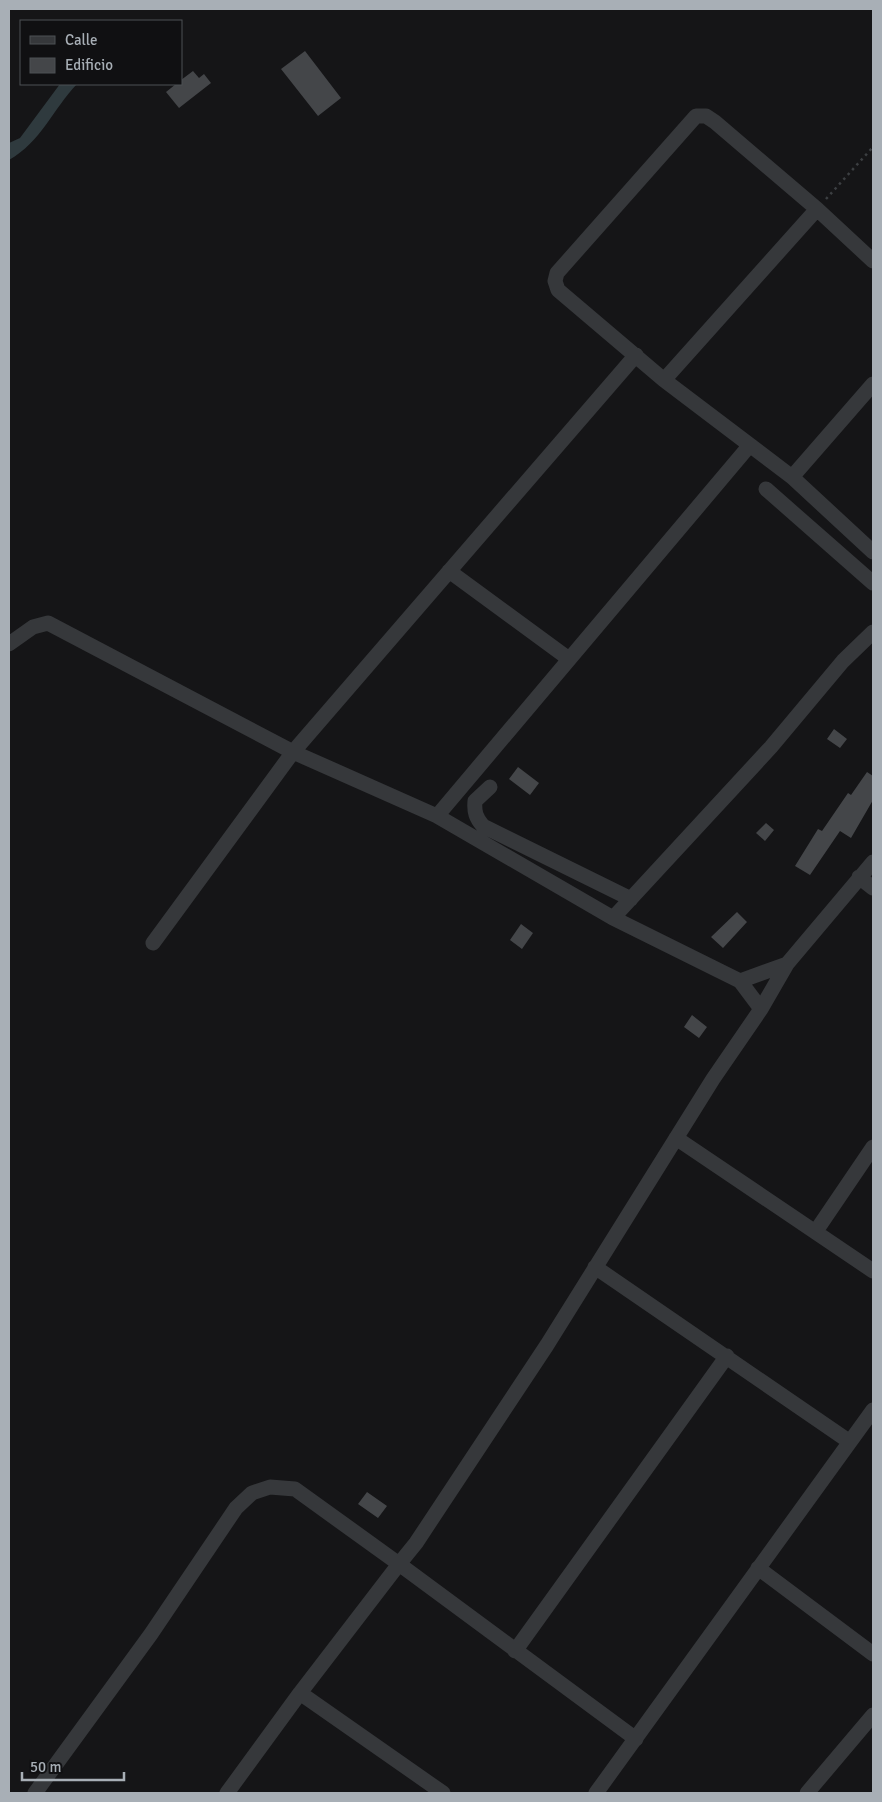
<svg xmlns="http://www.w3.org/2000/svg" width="882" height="1802" font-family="Signika,sans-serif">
<rect width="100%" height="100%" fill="#151517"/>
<path fill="#2f3a3e" d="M60 84H77C53 109 41 142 9 160V143L20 138Z"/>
<path fill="#444649" d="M305 51 341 98 318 116 281 69Z
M193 71 199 78 204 74 211 83 179 108 166 92 176 84H181V80Z
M834 729 847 739 840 748 827 739Z
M518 767 539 783 530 795 509 779Z
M867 772 873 776V800L851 838 840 831 810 875 795 866 818 829 822 831 848 793 851 795Z
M766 823 774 830 765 841 756 833Z
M737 912 747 922 723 948 711 937Z
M521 924 533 933 522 949 510 940Z
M692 1015 707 1027 699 1038 684 1027Z
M367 1492 387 1506 378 1518 358 1504Z"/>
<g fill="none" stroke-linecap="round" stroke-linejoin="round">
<path stroke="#3c3f42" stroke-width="2.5" stroke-dasharray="2.5 4" stroke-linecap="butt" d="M826 199 873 147"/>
<path stroke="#36383b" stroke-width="15" d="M873 261 817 209 715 122 706 116H696L557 273 555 281 558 290 664 380 792 477 873 552
M664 380 817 209
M792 477 873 384
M766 489 873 583
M449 571 569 659
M9 644 33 627 48 623 293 752 437 816 613 918 740 981 761 1009
M490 787 475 801C474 812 476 818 483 826L631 899
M437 816 750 445
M859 877 873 888
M613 918 771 747 843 661 873 632
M153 943 293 752 636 355
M740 981 787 964
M676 1138 873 1271
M816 1231 873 1147
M595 1267 850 1442
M758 1568 873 1654
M515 1651 727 1356
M300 1693 443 1793
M35 1793 151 1634 236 1508 252 1493 270 1487 295 1489 399 1564 416 1543 547 1345 713 1079 761 1009 787 964 873 862
M227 1793 300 1693 399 1564 636 1739
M596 1793 873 1410
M807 1793 873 1715"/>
</g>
<rect width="882" height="1802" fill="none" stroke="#a8afb6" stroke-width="20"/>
<rect x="20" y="20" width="162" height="65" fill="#101012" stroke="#4d5054"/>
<rect x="30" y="36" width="25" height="8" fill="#36383b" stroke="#4d5054"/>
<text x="65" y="45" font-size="15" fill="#a8afb6">Calle</text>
<rect x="30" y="58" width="25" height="15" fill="#444649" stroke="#4d5054"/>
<text x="65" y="70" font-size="15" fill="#a8afb6">Edificio</text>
<path d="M22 1772v8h102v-8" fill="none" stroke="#a8afb6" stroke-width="2.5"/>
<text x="30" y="1772" font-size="15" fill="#a8afb6" stroke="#101012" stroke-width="4" paint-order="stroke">50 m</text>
</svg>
